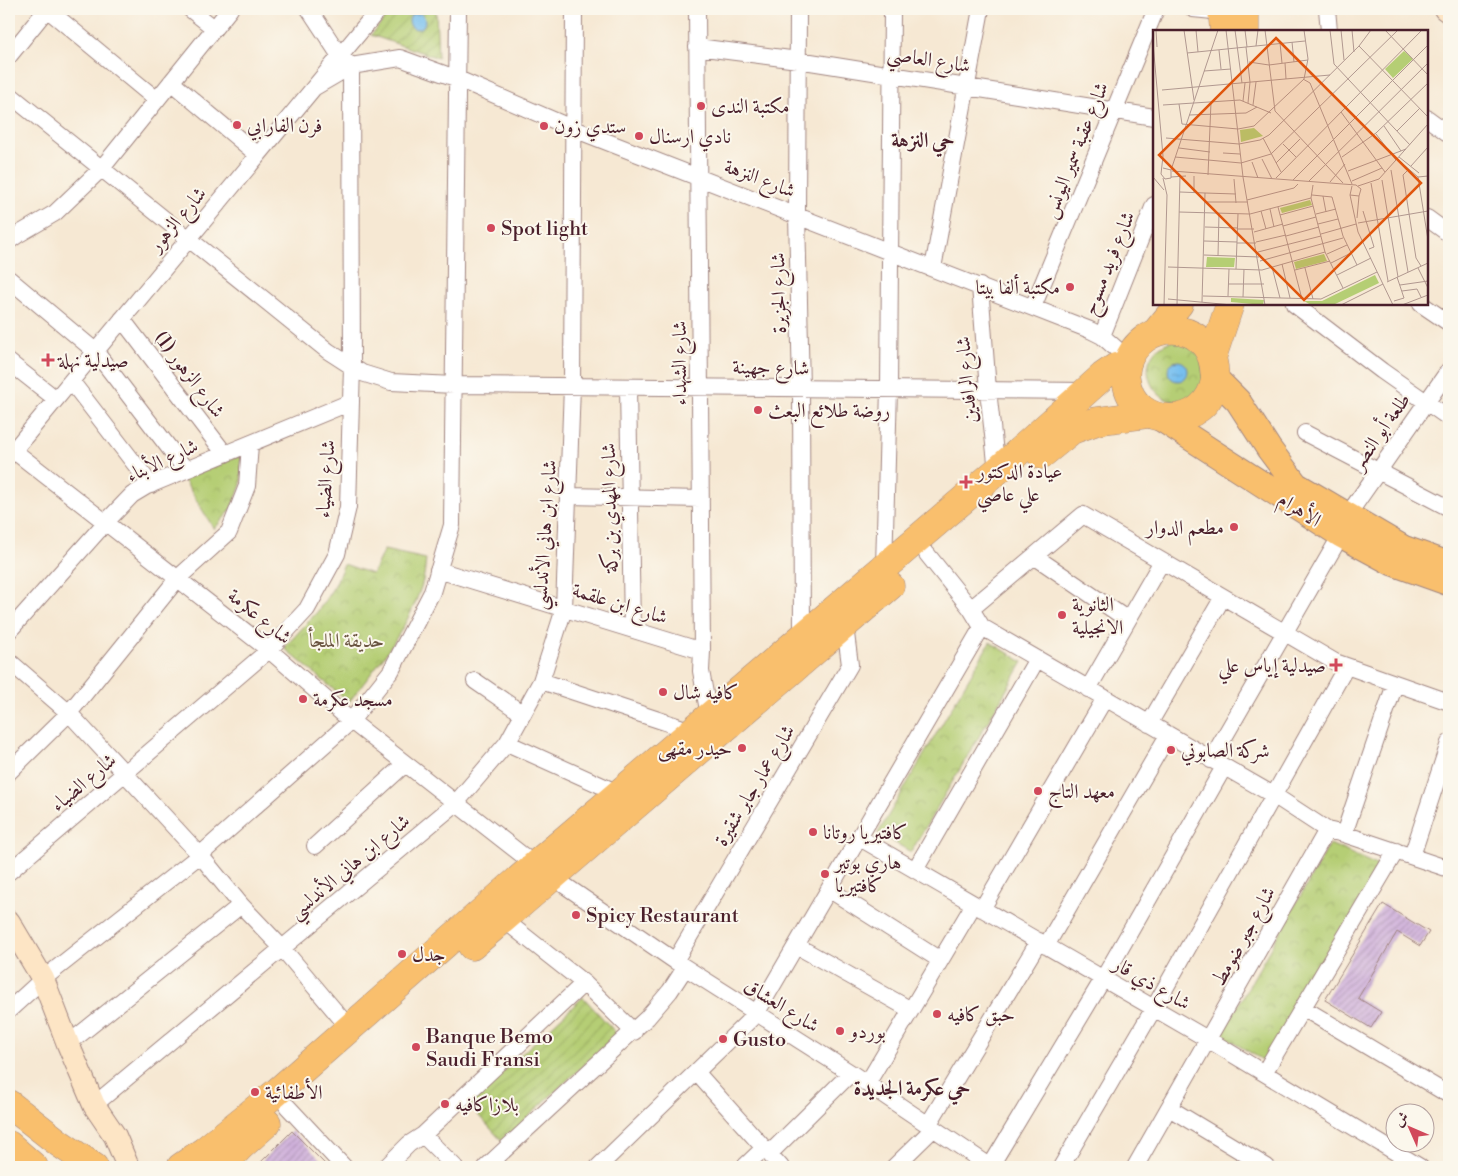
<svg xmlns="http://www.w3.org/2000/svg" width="1458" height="1176" font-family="'Libre Bodoni',Amiri,serif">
<defs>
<pattern id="park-crowns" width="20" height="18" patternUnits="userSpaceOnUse" patternTransform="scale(1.25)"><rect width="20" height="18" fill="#b5ce74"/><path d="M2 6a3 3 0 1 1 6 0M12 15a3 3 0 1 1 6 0" fill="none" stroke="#9db065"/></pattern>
<pattern id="garden-furrows" width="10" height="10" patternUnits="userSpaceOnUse" patternTransform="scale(1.25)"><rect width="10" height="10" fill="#b5ce74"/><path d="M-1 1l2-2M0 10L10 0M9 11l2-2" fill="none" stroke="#9db065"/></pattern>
<pattern id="water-ripples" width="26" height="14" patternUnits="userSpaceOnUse" patternTransform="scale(1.25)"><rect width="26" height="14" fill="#77bfef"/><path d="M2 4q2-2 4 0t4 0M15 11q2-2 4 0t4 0" fill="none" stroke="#649bc2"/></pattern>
<pattern id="building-hatch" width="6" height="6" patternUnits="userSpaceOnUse" patternTransform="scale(1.25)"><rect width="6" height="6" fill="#cdadda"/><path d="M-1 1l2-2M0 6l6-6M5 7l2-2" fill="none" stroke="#a88cb1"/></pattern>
</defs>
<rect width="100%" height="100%" fill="#fbf7ec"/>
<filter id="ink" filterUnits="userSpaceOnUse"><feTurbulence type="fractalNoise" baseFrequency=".02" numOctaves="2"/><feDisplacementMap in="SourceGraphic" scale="10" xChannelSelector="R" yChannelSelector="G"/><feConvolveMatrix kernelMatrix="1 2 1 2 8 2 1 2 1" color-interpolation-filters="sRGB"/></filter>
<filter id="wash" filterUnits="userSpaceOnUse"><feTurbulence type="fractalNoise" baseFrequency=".0096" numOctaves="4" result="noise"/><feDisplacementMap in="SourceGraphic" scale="20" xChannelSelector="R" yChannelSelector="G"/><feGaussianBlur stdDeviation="1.12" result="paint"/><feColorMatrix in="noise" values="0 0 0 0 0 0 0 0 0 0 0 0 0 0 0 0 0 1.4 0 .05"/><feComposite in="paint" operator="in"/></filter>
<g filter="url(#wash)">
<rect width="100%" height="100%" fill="#f6e8d3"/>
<path fill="url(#park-crowns)" stroke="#807650" d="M1174 340 1201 350 1204 387C1199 391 1194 397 1188 399 1156 415 1124 356 1174 340Z
M242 455 241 485 231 510 214 529 183 478Z
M384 550 426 559C425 569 424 580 420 590 406 632 376 667 349 702L284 648 318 611 335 585 344 564 372 574Z
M990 642 1023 662 911 852 878 833Z
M1330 844 1381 867 1266 1062 1221 1035Z"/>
<path fill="url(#garden-furrows)" stroke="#807650" d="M393 9H436L438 58 371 35Z
M583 997 617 1034 502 1141 468 1104Z"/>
<path fill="url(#water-ripples)" stroke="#606f8d" d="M409 21a8 8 0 1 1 16 0a8 8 0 1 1-16 0Z
M1168 371a10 10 0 1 1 20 0a10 10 0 1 1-20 0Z"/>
<g id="blocks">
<path fill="url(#building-hatch)" d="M1383 904 1429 932 1420 946 1397 932 1358 998 1381 1012 1371 1028 1325 1000Z
M292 1131 328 1167H256Z"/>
</g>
</g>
<g filter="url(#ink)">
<use href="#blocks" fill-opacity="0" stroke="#a0847f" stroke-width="1"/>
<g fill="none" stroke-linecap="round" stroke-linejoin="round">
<defs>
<path id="street" d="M47 9 157 100
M190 9 214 28
M697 9 702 651 701 671 709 716
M798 9 797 215 801 388 802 636
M1193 9 1223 12
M1327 9 1329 31
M697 47 798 60 1154 117
M9 56 47 9
M171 82 258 155
M315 87 351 66 400 58 458 79 574 129 1090 330 1102 336 1128 359
M9 94 328 351 362 373 391 382 454 385 1088 391
M1427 118 1449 134
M1427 218 1449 234
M9 241 19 234 55 213 102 168 230 9
M933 268 981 9
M9 279 95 351 186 470
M980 286 988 390 997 471
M1294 304 1382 371 1449 418
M1421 304 1449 323
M1033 307 1156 9
M122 319 225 454
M1102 336 1154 205
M9 362 56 399
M71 381 151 485
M628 387 632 629
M1305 433 1449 508
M9 447 269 650 351 721 535 865 675 961 851 1073 991 1167
M9 456 379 9
M569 496 701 499
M1347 516 1449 370
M1034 556 1128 620
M884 566 889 389 892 9
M438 570 702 651
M971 609 1083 515 1335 662 1449 702
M982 627 1275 796 1327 830 1344 834 1449 869
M9 631 106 522 132 495 147 486 351 402
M9 661 69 713 200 855 241 905 283 949 350 1029
M475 681 523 714
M541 681 692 731
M1088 689 1162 561
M1149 724 1223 597
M507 743 618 793
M1211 760 1341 535
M9 772 69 713 178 578 229 532 247 486 250 444
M1344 834 1395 684
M860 838 1209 1040 1420 1167
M315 846 405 764
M1412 856 1449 743
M915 870 1037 659
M9 872 269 650 307 609 337 554 348 507 352 366 351 66 340 56 309 9
M830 890 940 960
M982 909 1105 698
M503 919 584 983 634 1032
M797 946 911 1010
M1046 946 1168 735
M675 961 850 665 845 626
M1303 1008 1449 1095
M9 1010 43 979 200 855 351 721 391 671 432 592 452 525 458 9
M68 1044 241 905
M697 1073 781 1167
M1264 1073 1396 851
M867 1084 974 904
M94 1105 455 804 507 743 541 681 564 609 572 386 574 9
M287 1106 344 1167
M1169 1108 1267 1167
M928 1125 1039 941
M423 1135 584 983
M769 1154 851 1073
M386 1167 409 1144 423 1135 455 1167
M486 1167 647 1018 670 991 685 968
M598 1167 756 1014 982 627 971 609 927 554
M744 1167 764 1148
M894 1167 933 1129
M990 1167 1103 979 1224 767
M1061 1167 1154 1008 1346 667
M1135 1167 1327 830"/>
<path id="secondary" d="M1445 9 1449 12
M9 922 43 979 68 1044 94 1105 115 1136 128 1167"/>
<path id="primary" d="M1215 378 1238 401 1269 449 1296 485 1403 548 1442 562
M1160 418 1341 535 1393 563 1449 583"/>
<path id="highway" d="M1222 9 1224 31
M1245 9V31
M1157 331 1179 304
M1212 358 1230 304
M1041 455 1072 430 1097 421 1149 414
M472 946 890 586
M9 1104 59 1143 94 1167
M9 1145 34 1167
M181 1167 204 1151 277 1092 535 865 997 471 1103 376 1116 367 1127 364C1141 318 1207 318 1214 367 1214 371 1215 375 1215 379 1209 430 1132 432 1126 379 1125 374 1126 368 1127 364
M221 1167 240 1147 267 1123"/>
</defs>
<use href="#street" stroke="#a0847f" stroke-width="18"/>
<use href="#secondary" stroke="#a0847f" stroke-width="24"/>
<use href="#primary" stroke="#a0847f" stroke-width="27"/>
<use href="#highway" stroke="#a0847f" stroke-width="29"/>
<use href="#street" stroke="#fff" stroke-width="16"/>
<use href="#secondary" stroke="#fde5c5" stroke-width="22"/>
<use href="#primary" stroke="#f9bf6d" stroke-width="25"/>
<use href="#highway" stroke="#f9bf6d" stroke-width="28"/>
</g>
</g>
<g fill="#d1495b" stroke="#fbf7ec" stroke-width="2">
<circle cx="701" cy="106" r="5"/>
<circle cx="237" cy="125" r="5"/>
<circle cx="544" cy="126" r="5"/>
<circle cx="639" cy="136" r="5"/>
<circle cx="491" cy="228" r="5"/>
<circle cx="1070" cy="287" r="5"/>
<path d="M45.5 352.5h5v5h5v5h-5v5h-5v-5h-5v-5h5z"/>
<circle cx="758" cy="410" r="5"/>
<path d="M963.5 474.5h5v5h5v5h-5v5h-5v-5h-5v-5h5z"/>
<circle cx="1234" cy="527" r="5"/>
<circle cx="1062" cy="615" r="5"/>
<path d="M1333.5 657.5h5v5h5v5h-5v5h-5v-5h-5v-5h5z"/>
<circle cx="663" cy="692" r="5"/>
<circle cx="303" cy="699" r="5"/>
<circle cx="742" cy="748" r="5"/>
<circle cx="1171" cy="750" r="5"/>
<circle cx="1038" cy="791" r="5"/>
<circle cx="813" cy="832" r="5"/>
<circle cx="825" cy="874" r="5"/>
<circle cx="576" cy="915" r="5"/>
<circle cx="402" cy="954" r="5"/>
<circle cx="937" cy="1014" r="5"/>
<circle cx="840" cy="1031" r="5"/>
<circle cx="723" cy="1039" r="5"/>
<circle cx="416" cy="1047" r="5"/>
<circle cx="255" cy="1092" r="5"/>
<circle cx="445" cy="1104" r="5"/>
</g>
<g text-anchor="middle" stroke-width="4" stroke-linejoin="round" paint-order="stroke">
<g font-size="20" fill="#4a1f2b" stroke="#fbf7ec">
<text transform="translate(929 59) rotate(9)" y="7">شارع العاصي</text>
<text transform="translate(1075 150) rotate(-68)" y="7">شارع عقبة سمير اليونس</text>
<text transform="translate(760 178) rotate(21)" y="7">شارع النزهة</text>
<text transform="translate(177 219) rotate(-50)" y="7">شارع الزهور</text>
<text transform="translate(1108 263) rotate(-68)" y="7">شارع فريد مسوح</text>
<text transform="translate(778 293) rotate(-91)" y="7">شارع الجزيرة</text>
<text transform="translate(679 363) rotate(-90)" y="7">شارع الشهداء</text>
<text transform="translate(771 367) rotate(1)" y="7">شارع جهينة</text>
<text transform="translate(190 374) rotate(53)" y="7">شارع الزهور (1)</text>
<text transform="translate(966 380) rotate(-95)" y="7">شارع الرافدين</text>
<text transform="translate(1380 431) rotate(-55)" y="7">طلعة أبو النصر</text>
<text transform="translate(162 460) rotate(-25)" y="7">شارع الأبناء</text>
<text transform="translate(325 479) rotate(-86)" y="7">شارع الضياء</text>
<text transform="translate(609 508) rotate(-91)" y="7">شارع المهدي بن بركة</text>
<text transform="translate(1300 509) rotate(33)" y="7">الأهرام</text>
<text transform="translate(544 535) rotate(-86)" y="7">شارع ابن هاني الأندلسي</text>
<text transform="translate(620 603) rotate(17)" y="7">شارع ابن علقمة</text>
<text transform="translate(260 616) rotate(39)" y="7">شارع عكرمة</text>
<text transform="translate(83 782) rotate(-40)" y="7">شارع الضياء</text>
<text transform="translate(754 785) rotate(-59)" y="7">شارع عمار جابر شقيرة</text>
<text transform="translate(349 866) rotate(-40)" y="7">شارع ابن هاني الأندلسي</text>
<text transform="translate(1243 936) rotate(-61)" y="7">شارع جبر ضومط</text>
<text transform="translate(1152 983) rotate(30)" y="7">شارع ذي قار</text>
<text transform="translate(782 1005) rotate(32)" y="7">شارع العشاق</text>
</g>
<g font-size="20" fill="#4a1f2b" stroke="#fbf7ec" text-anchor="start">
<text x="711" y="113">مكتبة الندى</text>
<text x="247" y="132">فرن الفارابي</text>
<text x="554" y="133">ستدي زون</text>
<text x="649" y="143">نادي ارسنال</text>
<text x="501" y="235">Spot light</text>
<text x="1060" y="294" text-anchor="end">مكتبة ألفا بيتا</text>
<text x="58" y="367">صيدلية نهلة</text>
<text x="768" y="417">روضة طلائع البعث</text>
<text x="977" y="478">عيادة الدكتور<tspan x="977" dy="23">علي عاصي</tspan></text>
<text x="1224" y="534" text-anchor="end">مطعم الدوار</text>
<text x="1072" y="611">الثانوية<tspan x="1072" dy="23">الانجيلية</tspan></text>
<text x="1326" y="672" text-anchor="end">صيدلية إياس علي</text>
<text x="673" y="699">كافيه شال</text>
<text x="313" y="706">مسجد عكرمة</text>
<text x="732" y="755" text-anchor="end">حيدر مقهى</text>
<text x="1181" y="757">شركة الصابوني</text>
<text x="1048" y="798">معهد التاج</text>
<text x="823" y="839">كافتيريا روتانا</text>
<text x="835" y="869">هاري بوتير<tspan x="835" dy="23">كافتيريا</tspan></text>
<text x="586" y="922">Spicy Restaurant</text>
<text x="412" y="961">جدل</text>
<text x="947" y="1021">حبق كافيه</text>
<text x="850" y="1038">بوردو</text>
<text x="426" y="1043">Banque Bemo<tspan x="426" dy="23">Saudi Fransi</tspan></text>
<text x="733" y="1046">Gusto</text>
<text x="265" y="1099">الأطفائية</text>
<text x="455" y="1111">بلازاكافيه</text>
</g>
<g font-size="20" fill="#6a5441" stroke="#fbf7ec">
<text x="346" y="647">حديقة الملجأ</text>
</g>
<g font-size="21" font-weight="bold" fill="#4a1f2b" stroke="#fbf7ec">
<text x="923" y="147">حي النزهة</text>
<text x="912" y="1095">حي عكرمة الجديدة</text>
</g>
</g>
<g transform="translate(1153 30)">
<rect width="275" height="275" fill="#f6e8d3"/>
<path d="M78 268 111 270 110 275 78 272Z" fill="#b5ce74"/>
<path d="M251 21 260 29 240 48 232 39ZM101 98 110 106 88 112 87 100ZM157 170 159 175 129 183 127 178ZM171 224 174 231 143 239 141 232ZM54 227 82 228 81 237H53ZM222 245 226 253 180 275H158L151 271H169Z" fill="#b5ce74"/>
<path fill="none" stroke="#b19890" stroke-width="1" d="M3 0 4 17M31 0 41 70M43 0 45 22M73 0 90 147 112 275M82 0 89 53M92 0 94 17M112 0 122 81 190 153M177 0 181 34 257 115M188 0 191 30M199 0 201 22M232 0 275 45M139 12 141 32M0 13 10 126 8 144 12 149 18 148V140L10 138M127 13 129 33M103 16 105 0M206 16 275 87M93 17 97 52 95 73M66 20 68 39M34 23 152 11M96 32 116 35 155 30M132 33 133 49M51 41 78 39M150 49 157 53 199 154M9 60 177 45M90 71 92 53M26 74 29 94 85 99 101 96 151 49 155 29 151 0M10 75 87 70 118 83M100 75 103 52M188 82 232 142M36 85 93 83 104 77M231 96 248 121M244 101 267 78M223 104 243 130M13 108 86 114 107 110 116 105 206 16 218 0M110 108 128 142M130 114 143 127M26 118 57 122M70 123 87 124M22 127 88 133 118 124 245 0M189 127 223 103 275 53M246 127 266 143M109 129 119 149M244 129 265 147M99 132 105 148M123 133 147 109M258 136 275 117M256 139 250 145 263 228 268 236M18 140 65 0M238 140 255 242M19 141 203 155 208 159 206 166 197 165 199 156M195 141 253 119M55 145 58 72M275 146 265 147 275 210M0 147 11 160M18 147 33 146M10 148 14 165 11 275M123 148 269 0M81 149 83 173M140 150 275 15M229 150 245 247M156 151 275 33M199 151 229 138M177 152 192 134M218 153 235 251M205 156 226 149 275 94M27 162 52 163 49 272M41 162V146M52 163 83 164M159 165 179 167 190 206 204 235M197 165 205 202 240 275M170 166 173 182M158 168 172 222 190 258M94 170 141 158 145 154M52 172H95M125 177 149 269M117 179 121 197M108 181 113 199M210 181 221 217 216 219M26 182 97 184 158 168 160 155M163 184 183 179M127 185 160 176M204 188 206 166M205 193 275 181M165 194 185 189M130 196 163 187M52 197 85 198M85 199H101M101 202 130 194M168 204 203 194M133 206 166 197M51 211 84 212M103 212 133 205M84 213H103M105 222 168 206M174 224 194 215M51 225 106 227M65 226 66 183M107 231 190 208M178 233 198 223M129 234 137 268M15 237 109 240 172 222M119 237 127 268M152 238 160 269M265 238 275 258M83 239 85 184M142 240 177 231M184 245 218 228M234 252 275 233M75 254H111M247 255 275 251M249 261 264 259 268 267M50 266 168 269 224 242M75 266 76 239M90 267 91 239M15 269 79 275M241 271 251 268 244 247M24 275 27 146M188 275 230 254M249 275 275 265"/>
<path fill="#e0560e" fill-opacity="0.15" stroke="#e0560e" stroke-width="2.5" d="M123 8 268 153 151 270 6 125Z"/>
<rect width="275" height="275" fill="none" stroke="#4a1f2b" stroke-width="2.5"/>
</g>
<rect width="1458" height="1176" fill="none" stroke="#fbf7ec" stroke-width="30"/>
<g transform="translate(1410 1128) rotate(315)"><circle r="24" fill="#fbf7ec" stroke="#b4a19f"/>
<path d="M0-4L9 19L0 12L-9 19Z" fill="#d1495b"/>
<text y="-8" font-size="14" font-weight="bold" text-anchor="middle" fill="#4a1f2b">ش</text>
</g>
</svg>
